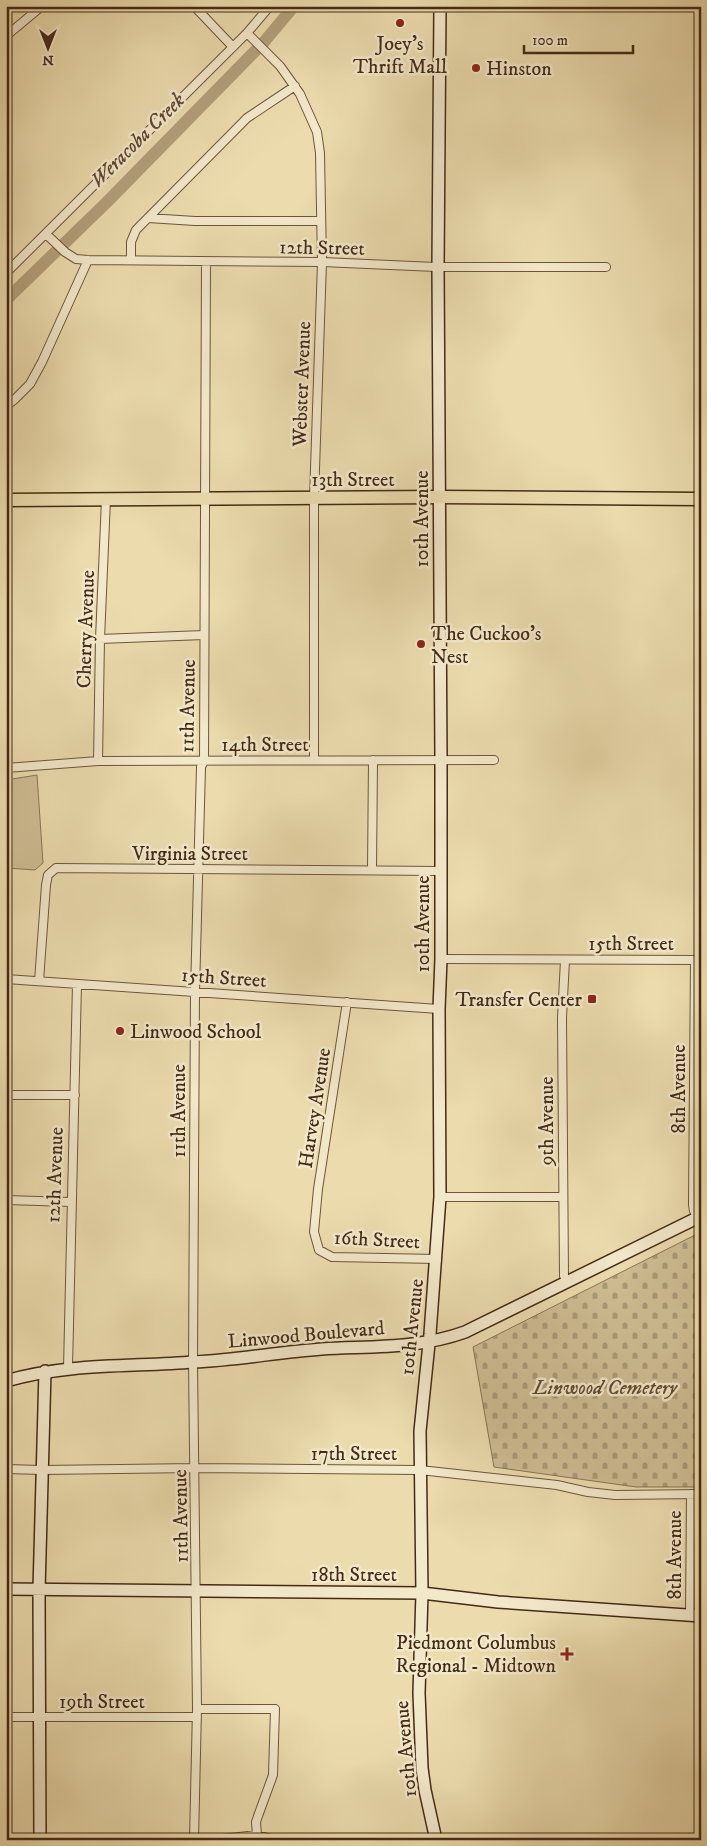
<svg xmlns="http://www.w3.org/2000/svg" width="707" height="1846" font-family="'IM FELL DW Pica',serif">
<defs>
<pattern id="cemetery-stones" width="16" height="16" patternUnits="userSpaceOnUse" patternTransform="scale(1.25)"><rect width="16" height="16" fill="#cfbd94"/><path d="M2 7V4a2 2 0 0 1 4 0v3zM10 15v-3a2 2 0 0 1 4 0v3z" fill="#aa9a78"/></pattern>
</defs>
<rect width="100%" height="100%" fill="#ebdbad"/>
<filter id="stains"><feTurbulence type="fractalNoise" baseFrequency=".004" numOctaves="4"/><feColorMatrix values="0 0 0 0 .2 0 0 0 0 .09 0 0 0 0 .02 0 0 0 .5 -.17"/></filter>
<radialGradient id="worn" r=".72"><stop offset=".6" stop-color="#630" stop-opacity="0"/><stop offset="1" stop-color="#630" stop-opacity=".3"/></radialGradient>
<path fill="#cfbd94" stroke="#8a7456" d="M37 775 43 863 35 870 6 868V780Z"/>
<path fill="url(#cemetery-stones)" stroke="#8a7456" d="M701 1232V1487H636L494 1467 473 1347Z"/>
<g fill="none" stroke-linecap="round" stroke-linejoin="round">
<path stroke="#b39f7a" stroke-width="12" d="M6 300 107 202 264 42 294 6"/>
<defs>
<path id="street" d="M194 6 233 47
M247 33 280 66 300 94 317 132 320 153 322 262 314 498V760
M6 36 42 6
M148 218 195 221H321
M46 234 65 252 76 259 88 260 322 262 436 267H606
M131 260V242L136 230 247 118 295 86
M6 273 247 33 270 6
M6 406 15 399 30 384 42 362 88 260
M100 639 204 635
M98 761 100 639 106 499
M6 768 98 761 494 760
M372 870 373 760
M441 959 701 960
M565 960 562 1018 564 1276 567 1281
M695 960 693 1205 694 1211 697 1217
M6 979 439 1009
M39 981 46 885 48 875 56 868 440 871
M347 1002 318 1189 314 1232 319 1250 332 1257 437 1259
M6 1095H75
M440 1197H563
M6 1200 71 1202
M68 1368 77 984
M6 1469 42 1470 196 1468 420 1470 557 1485 588 1492 615 1495 701 1494
M690 1616 691 1494
M197 1709H275L273 1775 258 1816 256 1822 257 1835
M6 1717H197
M194 1840 197 1709 193 1362 195 991 201 767 204 761 206 262
M213 1840 257 1835 275 1840"/>
<path id="secondary" d="M6 1381C68 1363 131 1367 194 1362 237 1360 279 1352 322 1349 371 1346 418 1349 465 1332L701 1216
M6 1589 422 1593 498 1602 701 1616
M40 1840 39 1590 45 1371
M436 1840 425 1790 422 1768 419 1693 422 1593 420 1431 430 1334 440 1197 439 1009 441 959V760L438 267 440 6"/>
<path id="primary" d="M6 500 440 497 701 499"/>
</defs>
<use href="#street" stroke="#6e563c" stroke-width="10"/>
<use href="#secondary" stroke="#452a17" stroke-width="14"/>
<use href="#primary" stroke="#452a17" stroke-width="15"/>
<use href="#street" stroke="#f2e8ca" stroke-width="8"/>
<use href="#secondary" stroke="#f2e8ca" stroke-width="11"/>
<use href="#primary" stroke="#ebdbad" stroke-width="12"/>
</g>
<g fill="#8f2418" stroke="#f2e8ca" stroke-width="2">
<circle cx="400" cy="23" r="5"/>
<circle cx="476" cy="68" r="5"/>
<circle cx="421" cy="644" r="5"/>
<rect x="587" y="994" width="10" height="10" rx="2.5"/>
<circle cx="120" cy="1031" r="5"/>
<path d="M564.5 1646.5h5v5h5v5h-5v5h-5v-5h-5v-5h5z"/>
</g>
<g text-anchor="middle" stroke-width="5" stroke-linejoin="round" paint-order="stroke">
<g font-size="20" fill="#452a17" stroke="#f2e8ca" text-anchor="start">
<text x="400" y="50" text-anchor="middle">Joey's<tspan x="400" dy="23">Thrift Mall</tspan></text>
<text x="486" y="75">Hinston</text>
<text x="431" y="640">The Cuckoo’s<tspan x="431" dy="23">Nest</tspan></text>
<text x="582" y="1006" text-anchor="end">Transfer Center</text>
<text x="130" y="1038">Linwood School</text>
<text x="556" y="1649" text-anchor="end">Piedmont Columbus<tspan x="556" dy="23">Regional - Midtown</tspan></text>
</g>
<g font-size="20" fill="#452a17" stroke="#f2e8ca">
<text transform="translate(322 247) rotate(1)" y="7">12th Street</text>
<text transform="translate(301 384) rotate(-88)" y="7">Webster Avenue</text>
<text x="353" y="486">13th Street</text>
<text transform="translate(421 519) rotate(-90)" y="7">10th Avenue</text>
<text transform="translate(85 629) rotate(-88)" y="7">Cherry Avenue</text>
<text transform="translate(187 706) rotate(-89)" y="7">11th Avenue</text>
<text x="265" y="751">14th Street</text>
<text x="190" y="860">Virginia Street</text>
<text transform="translate(422 924) rotate(-90)" y="7">10th Avenue</text>
<text x="631" y="950">15th Street</text>
<text transform="translate(224 977) rotate(4)" y="7">15th Street</text>
<text transform="translate(678 1089) rotate(-90)" y="7">8th Avenue</text>
<text transform="translate(314 1108) rotate(-81)" y="7">Harvey Avenue</text>
<text transform="translate(178 1111) rotate(-90)" y="7">11th Avenue</text>
<text transform="translate(546 1121) rotate(-90)" y="7">9th Avenue</text>
<text transform="translate(54 1175) rotate(-88)" y="7">12th Avenue</text>
<text transform="translate(377 1239) rotate(3)" y="7">16th Street</text>
<text transform="translate(411 1327) rotate(-84)" y="7">10th Avenue</text>
<text transform="translate(306 1334) rotate(-5)" y="7">Linwood Boulevard</text>
<text x="354" y="1460">17th Street</text>
<text transform="translate(180 1516) rotate(-91)" y="7">11th Avenue</text>
<text transform="translate(674 1555) rotate(-90)" y="7">8th Avenue</text>
<text x="354" y="1581">18th Street</text>
<text x="102" y="1708">19th Street</text>
<text transform="translate(405 1749) rotate(-95)" y="7">10th Avenue</text>
</g>
<g font-size="20" font-style="italic" fill="#614730" stroke="#f2e8ca">
<text x="605" y="1394">Linwood Cemetery</text>
</g>
<g font-size="21" font-style="italic" fill="#604730" stroke="#f2e8ca">
<text transform="translate(137 140) rotate(-45)" y="7">Weracoba Creek</text>
</g>
</g>
<rect width="707" height="1846" fill="none" stroke="#ebdbad" stroke-width="25"/>
<rect x="8" y="8" width="692" height="1831" fill="none" stroke="#452a17" stroke-width="2.5"/>
<rect x="12" y="12" width="682" height="1821" fill="none" stroke="#452a17"/>
<g transform="translate(48 48) rotate(180)" stroke="#f2e8ca" stroke-width="4" paint-order="stroke">
<path d="M0-4L9 19L0 12L-9 19Z" fill="#452a17"/>
<text y="-8" font-size="14" font-weight="bold" text-anchor="middle" fill="#452a17">N</text>
</g>
<path d="M524 45v8h109v-8" fill="none" stroke="#452a17" stroke-width="2.5"/>
<text x="532" y="45" font-size="15" fill="#452a17" stroke="#f2e8ca" stroke-width="4" paint-order="stroke">100 m</text>
<rect width="100%" height="100%" filter="url(#stains)"/>
<rect width="100%" height="100%" fill="url(#worn)"/>
</svg>
